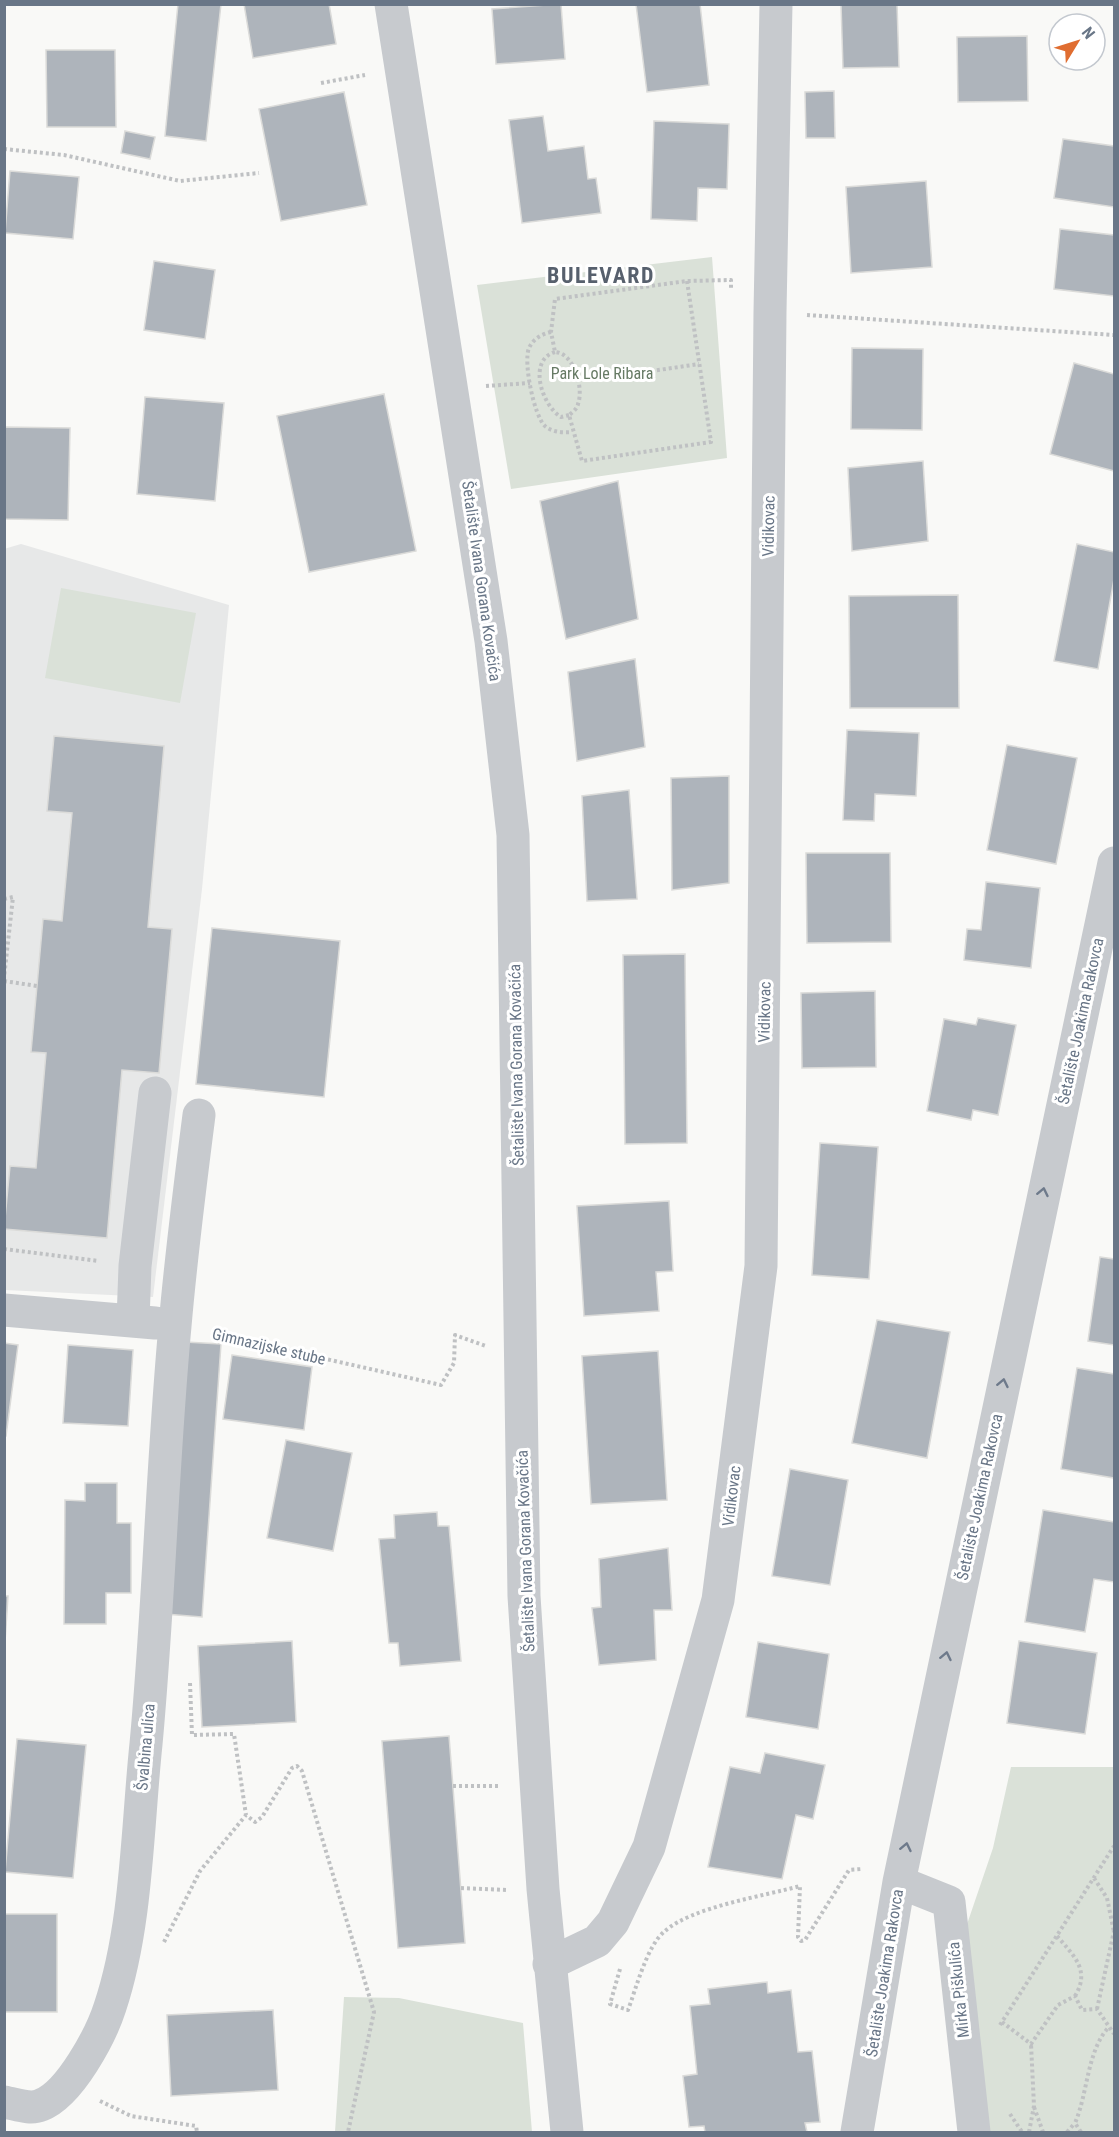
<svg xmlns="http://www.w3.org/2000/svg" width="1119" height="2137" font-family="'Roboto Condensed',sans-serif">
<rect width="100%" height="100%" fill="#f9f9f7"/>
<path fill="#e7e8e8" d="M21 544 229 605 202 889 153 1297 5 1290 4 549Z"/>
<path fill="#dae1d8" d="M712 257 727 458 511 489 477 285Z
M61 588 196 613 180 703 45 678Z
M1011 1767H1114V2132H986L963 1936 993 1848Z
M344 1997 399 1998 523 2023 532 2132H335Z"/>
<path fill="#aeb4bb" stroke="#dbdbd9" stroke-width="1.5" d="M178 4H221L206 141 165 136Z
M244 4H329L336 44 253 58Z
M561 4 565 59 496 64 492 9Z
M636 4H700L709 85 647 92Z
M841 4H897L899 67 843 68Z
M1027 36 1028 101 958 102 957 37Z
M46 50H115L116 127H47Z
M834 91 835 138H806L805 92Z
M344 92 367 205 281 221 259 109Z
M543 116 548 151 584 146 588 179 596 178 601 213 522 223 509 120Z
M654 121 729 124 727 189 698 188 697 221 651 219Z
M125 131 155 137 150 159 121 153Z
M1063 139 1114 146V207L1054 198Z
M10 171 79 177 73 239 5 233Z
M926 181 932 267 851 273 846 187Z
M1060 229 1114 235V296L1054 289Z
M154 261 215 270 205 339 144 330Z
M852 348 923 349 922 430 851 429Z
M1074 363 1114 374V471L1050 454Z
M384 394 416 551 309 572 277 416Z
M145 397 224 403 215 501 137 494Z
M4 427 70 428 68 520 4 519Z
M923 461 928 541 852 551 848 468Z
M618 481 638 619 566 639 540 501Z
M1077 544 1114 552V579L1098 669 1054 661Z
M958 595 959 708H850L849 596Z
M635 659 645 747 577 761 568 672Z
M847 730 919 733 916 796 875 794 874 821 843 820Z
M54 736 164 746 148 927 172 929 159 1073 122 1070 107 1238 4 1229 10 1166 36 1168 46 1053 31 1052 43 919 62 921 72 813 47 811Z
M1007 745 1077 758 1056 864 987 850Z
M729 776V883L672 890 671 778Z
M629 790 637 899 587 901 582 796Z
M806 853H890L891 942 807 943Z
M986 882 1040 888 1031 968 964 960 967 929 981 930Z
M212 928 340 941 324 1097 196 1084Z
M685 954 687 1143 625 1144 623 955Z
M875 991 876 1067 802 1068 801 993Z
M978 1018 1016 1025 998 1115 973 1110 971 1120 927 1111 944 1019 976 1025Z
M820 1143 878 1147 869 1279 812 1275Z
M669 1201 673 1271 656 1272 659 1311 584 1316 577 1206Z
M1100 1257 1114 1259V1345L1088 1341Z
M877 1320 950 1332 927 1458 852 1443Z
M185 1342 221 1344 202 1617 165 1614Z
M4 1343 18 1345 6 1436H4Z
M68 1345 133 1350 128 1426 63 1423Z
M658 1351 667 1500 591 1504 582 1356Z
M232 1355 312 1367 304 1430 223 1419Z
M1077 1368 1114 1374V1478L1061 1469Z
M286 1440 352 1453 333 1551 267 1538Z
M790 1469 848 1480 830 1585 772 1576Z
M85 1483H117V1523H131V1593H106V1624H64L65 1500 85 1501Z
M1043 1510 1114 1522V1582L1094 1579 1085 1632 1025 1622Z
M437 1512 438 1526H449L461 1661 400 1666 398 1643H389L379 1539 395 1538 394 1515Z
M668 1548 672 1610H654L656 1660 599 1665 592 1608 601 1607 599 1559Z
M4 1596H8L4 1657Z
M292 1641 296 1722 202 1727 198 1646Z
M1019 1641 1097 1653 1085 1734 1007 1723Z
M758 1642 829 1654 818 1729 746 1717Z
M449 1736 465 1943 398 1948 382 1741Z
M17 1739 86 1745 73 1878 5 1872Z
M765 1753 825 1765 813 1819 796 1815 782 1879 708 1867 730 1767 760 1773Z
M4 1914H57V2012H4Z
M767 1982 768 1993 791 1990 798 2052 812 2051 820 2122 805 2123 807 2132H705L704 2126 689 2127 683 2076 697 2074 690 2006 710 2004 708 1989Z
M273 2010 278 2090 171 2096 167 2015Z"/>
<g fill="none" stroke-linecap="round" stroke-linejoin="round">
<path stroke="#bfc1c3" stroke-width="4" stroke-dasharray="3 3" stroke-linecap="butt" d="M321 83 365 75
M4 149 64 155 180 181 259 173
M687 281 711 442 582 461 569 415C573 412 577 409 578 404 584 388 574 353 555 352L551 332 555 299 687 281 731 280V289
M807 315 1114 335
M551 332C542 334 533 339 529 348 523 362 534 416 545 426 552 432 562 433 572 432
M555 352C527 360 542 406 561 417L569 415
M645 372 699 364
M486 386 530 383
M4 899 13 897 4 978
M4 981 37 986
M4 1249 99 1261
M211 1333 441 1385 454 1363 455 1335 486 1346
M190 1683 192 1735 234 1734 246 1815 255 1822 262 1817 292 1768 297 1766 302 1771 374 2012 348 2132
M453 1786H499
M1094 1878 1107 1898 1114 1932
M461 1888 506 1890
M1057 1936C1073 1955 1091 1970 1075 1996
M164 1942 200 1871 246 1815
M620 1969 610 2004 628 2010C636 1989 647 1945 665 1931 692 1907 764 1896 800 1886L798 1937 801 1941 805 1940 849 1870 862 1869
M1097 2009 1114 1931
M1002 2022 1031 2044 1058 2005 1075 1996 1082 2010 1097 2009 1114 2034
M1000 2025 1114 1846
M100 2101 131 2116 196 2126 197 2132
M1034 2107 1043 2132
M1010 2114 1022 2132
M1029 2132 1034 2106 1031 2044
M1067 2132 1075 2123
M1081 2132 1075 2123C1088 2093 1087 2050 1109 2027"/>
<path stroke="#c7cace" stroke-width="33" d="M391 4 491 641 513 835 524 1596 543 1889 567 2132
M4 1310 155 1323
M133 1321 135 1266 155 1093
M899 1882 949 1902 974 2132
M549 1964 597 1941 613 1922 649 1847 718 1600 761 1266 770 312 776 4
M4 2102C16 2104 30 2110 41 2105 70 2094 101 2035 110 2007 137 1926 137 1830 146 1744 159 1605 162 1465 175 1326 181 1256 190 1185 199 1115
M857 2132 899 1882 1114 863"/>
</g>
<defs><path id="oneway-chevron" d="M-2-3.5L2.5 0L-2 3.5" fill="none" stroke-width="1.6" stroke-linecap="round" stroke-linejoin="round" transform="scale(1.5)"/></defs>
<g stroke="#6e7a8b">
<use href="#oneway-chevron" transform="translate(1043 1192) rotate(-78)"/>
<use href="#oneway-chevron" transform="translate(1003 1383) rotate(-78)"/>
<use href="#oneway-chevron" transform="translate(946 1656) rotate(-78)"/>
<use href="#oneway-chevron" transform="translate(906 1847) rotate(-78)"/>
</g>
<g text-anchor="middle" stroke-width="6" stroke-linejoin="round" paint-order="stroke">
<g font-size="16" fill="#667a64" stroke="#fff">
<text x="602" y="379">Park Lole Ribara</text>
</g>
<g font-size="16" fill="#697687" stroke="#fff">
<text transform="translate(768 526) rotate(-89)" y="6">Vidikovac</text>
<text transform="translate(482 581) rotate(82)" y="6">Šetalište Ivana Gorana Kovačića</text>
<text transform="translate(764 1012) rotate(-89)" y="6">Vidikovac</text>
<text transform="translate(1080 1021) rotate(-78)" y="6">Šetalište Joakima Rakovca</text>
<text transform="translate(516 1065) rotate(-91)" y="6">Šetalište Ivana Gorana Kovačića</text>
<text transform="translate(269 1346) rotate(13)" y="6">Gimnazijske stube</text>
<text transform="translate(731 1496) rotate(-83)" y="6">Vidikovac</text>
<text transform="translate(979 1497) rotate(-78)" y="6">Šetalište Joakima Rakovca</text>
<text transform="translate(525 1551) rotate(-92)" y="6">Šetalište Ivana Gorana Kovačića</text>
<text transform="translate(145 1747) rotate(-85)" y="6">Švalbina ulica</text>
<text transform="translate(884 1973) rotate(-81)" y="6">Šetalište Joakima Rakovca</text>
<text transform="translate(958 1990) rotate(-96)" y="6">Mirka Piškulića</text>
</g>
<g font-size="22" font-weight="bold" letter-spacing="1.5" fill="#57606d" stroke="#fff">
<text x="601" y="283">BULEVARD</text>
</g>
</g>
<rect width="1119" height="2137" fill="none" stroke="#697687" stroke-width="12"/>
<g transform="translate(1077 42) rotate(52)"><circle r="28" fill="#ffffff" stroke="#c3c8cf" stroke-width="1.5"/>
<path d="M0-4.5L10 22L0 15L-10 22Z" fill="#e06d30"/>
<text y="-9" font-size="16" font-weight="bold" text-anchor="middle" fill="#697687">N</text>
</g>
</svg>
